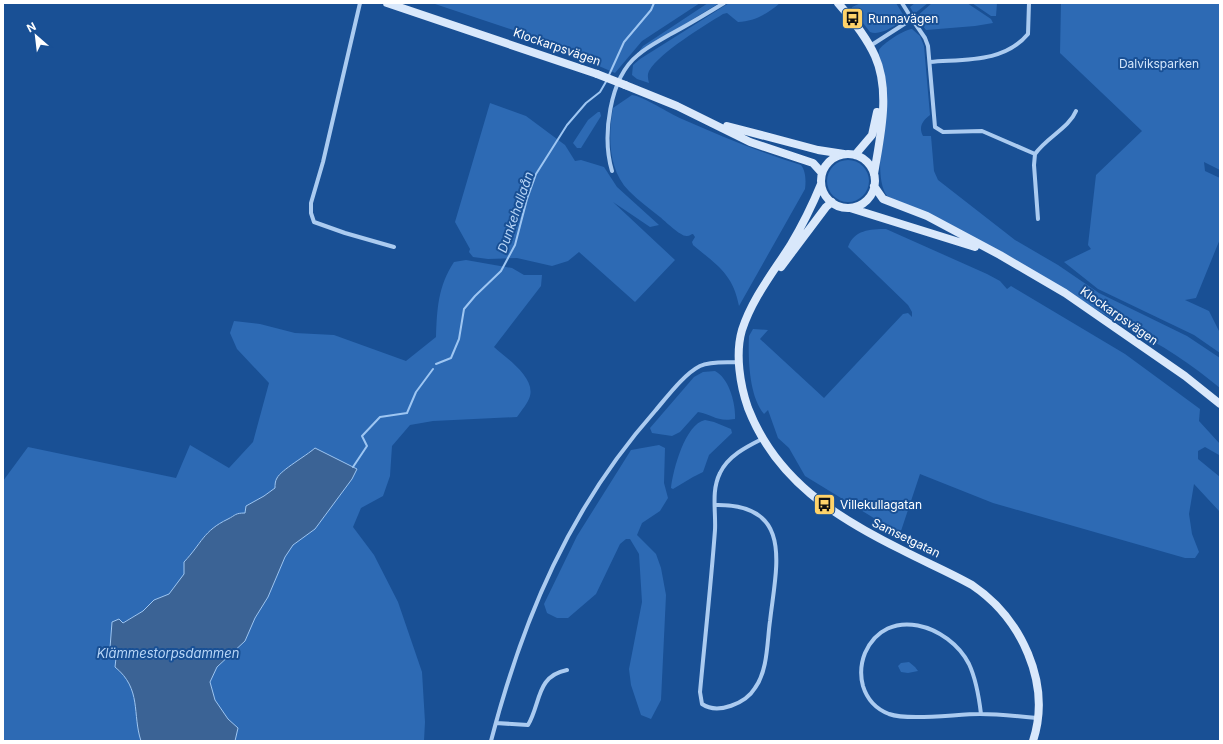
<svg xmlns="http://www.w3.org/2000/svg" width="1223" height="744" font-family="Inter,sans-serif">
<rect width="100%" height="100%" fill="#195095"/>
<path fill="#2d6ab4" d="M432 3H700L642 41 615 73 525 34Z
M708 3H719L638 53 643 46Z
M729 3H780C767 14 755 21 738 22L727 13 723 14C704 26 660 52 649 71 647 75 648 79 649 83L637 79 632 75 633 65 640 59Z
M861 3H896L904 16 903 20C895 26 880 36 870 32L852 9V7Z
M915 3H928L914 14 910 7Z
M932 3H967L991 19 993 23 975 26 926 30 916 17Z
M972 3H997L996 16H991Z
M1061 3H1220V170L1204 162 1205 171 1220 178V239L1196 298 1185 300 1209 311 1220 333V353L1194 335 1098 289 1064 262 1091 249 1088 245 1096 175 1142 131 1060 53Z
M912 29 920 36 924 46 930 115C923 120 918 127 923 136H931L934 171 938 180 1015 240 1058 265 1099 293 1187 336 1220 358V388C1192 365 1161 343 1128 329L1017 261 887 196C872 175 886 118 887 91 887 83 878 54 879 50 882 44 905 29 912 29Z
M632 95C645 97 668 113 682 119 721 136 761 153 801 165 806 171 806 182 805 189L739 306C733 274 717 265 693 245L692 242 695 237 693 234C691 234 690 236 687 236 681 237 665 221 660 217 650 209 639 201 629 191 608 170 608 136 613 108Z
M490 103 526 116 565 145 575 161 581 160 604 167 617 187 659 225 650 227 613 202 675 260 635 302 579 252 568 261 552 266 517 258 488 259 473 257 469 252 470 249 455 222Z
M598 112H600L601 116 581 148H577L573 143 588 120Z
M827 181a21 21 0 1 1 42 0a21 21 0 1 1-42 0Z
M886 229 987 274 1000 281 1007 289 1011 286 1125 354 1200 409 1199 421 1220 444 1219 455 1205 447 1198 451V459L1220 477V512L1194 484 1189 514 1192 534 1199 552 1195 558H1185L993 503 920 474 900 534 805 476 789 448 778 438 768 410 764 414C749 396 748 359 749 336L753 329 768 330 760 339 824 398 903 314 908 313 912 317V312L908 305 848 247C854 230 870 229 886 229Z
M466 260 512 268 524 275H542L541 286 494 347C506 358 535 377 530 396 528 403 521 411 517 417L433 421 410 425 392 446 390 476 383 496 361 508 353 527 374 555 398 602 422 672 425 722 424 741H235L237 728 228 719 215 700 210 682 217 667 245 641 255 618 268 597 285 557 293 545 315 529 352 479 357 469 315 448 277 478 275 488 264 496 246 506 245 513C235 513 236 515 228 519 203 531 202 543 184 562L185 574 169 594 154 600 143 611 122 623 112 622 110 648 116 658 115 667C142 689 132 714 141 741H3V481L28 447 176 478 190 445 229 468 253 442 269 383 237 349 230 333 234 321 260 324 295 333 334 335 406 361 436 337C437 309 438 286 454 262Z
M715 371C729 378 736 404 735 419 716 422 714 415 698 412L680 432 672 436 652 433 650 428 694 377 703 372Z
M705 420 714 422 731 429 732 433 709 455 703 472 693 477 673 489 671 488C673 470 685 424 705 420Z
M659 445 665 448 664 483 668 498 660 511 642 523 637 535 656 554 661 568 666 595 661 700 651 719 641 715 631 685 629 669 642 602 639 554 630 539H626L620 544 596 594 568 618H557L547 613 544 604 577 536 631 450Z
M909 662 915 667 918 671 908 673 901 672 898 666 901 663Z"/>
<path fill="#3b6395" stroke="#9ec6f2" d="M315 448 357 469 352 479 315 529 293 545 285 557 268 597 255 618 245 641 217 667 210 682 215 700 228 719 238 728 235 741H141C132 714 142 689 115 667L116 658 110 648 112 622 119 619 123 623 143 611 154 600 169 594 184 574V562C202 543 203 531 228 519 236 515 235 513 245 513L246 506 264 496 275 488C275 485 275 481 277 478 281 470 306 456 315 448Z"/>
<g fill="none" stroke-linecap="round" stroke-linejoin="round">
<path stroke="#9ec6f2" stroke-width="2" d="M609 75 624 42 651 10 654 3
M436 364 451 358 459 339 464 309 475 296 501 271 515 245 527 199 536 174 567 125 586 103 600 92 607 80
M353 467 367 446 362 436 380 417 407 413 416 392 433 369"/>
<path stroke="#abcbf0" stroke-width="4" d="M360 3 323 162 311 203V213L314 222 345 233 394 247
M902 3 912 19
M870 46 912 19 925 38 928 46 935 127 943 132 982 131 1035 154 1034 165 1038 219
M930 62C964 59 1004 63 1028 34L1029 3
M1035 154C1047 137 1069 128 1076 111
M612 171C602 137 609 78 638 55 647 47 659 41 669 35 688 25 706 14 724 3
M715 505C795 503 776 567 770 621 767 642 768 670 755 688 746 703 718 715 702 704L700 692C705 638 711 584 715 530 716 511 711 491 720 473 728 456 746 447 762 439
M981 714C979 697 976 679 969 664 949 625 887 604 865 653 861 663 860 675 863 686 867 699 876 709 889 714 909 721 956 714 980 714 999 714 1018 716 1037 718
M496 723 528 725C541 703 536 676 567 670
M491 741C523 618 570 507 655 411 667 397 684 374 700 366 711 361 727 363 739 362"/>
<path stroke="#d9e8fb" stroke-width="8" d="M387 3 597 74
M838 3C852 19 866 36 875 56 891 92 880 137 874 174
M625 85 677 106 750 142 813 163 822 173
M727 126 818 150 844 154
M821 181a27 27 0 1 1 54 0a27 27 0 1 1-54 0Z
M855 155 872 135 877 112
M821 184C812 206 802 226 790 246 772 274 752 299 742 330 735 354 740 385 748 408 776 480 835 517 902 550 925 562 949 572 972 585 1021 618 1052 683 1033 741
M874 186 883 199 927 216 1000 255 1065 293 1185 376 1220 404
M850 208 975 247
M781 267 826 207 832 202"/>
<path stroke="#d9e8fb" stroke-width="8" d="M597 74 625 85"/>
</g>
<defs>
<symbol id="bus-square" viewBox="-11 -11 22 22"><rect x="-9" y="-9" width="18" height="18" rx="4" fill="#ffd36a" stroke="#195095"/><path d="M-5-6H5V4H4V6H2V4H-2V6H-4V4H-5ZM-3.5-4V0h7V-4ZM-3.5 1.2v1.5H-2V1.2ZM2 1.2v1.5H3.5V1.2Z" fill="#111"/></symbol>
</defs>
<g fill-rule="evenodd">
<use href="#bus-square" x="840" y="6" width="25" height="25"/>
<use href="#bus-square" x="812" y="492" width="25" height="25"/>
</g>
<g text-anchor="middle" stroke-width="4" stroke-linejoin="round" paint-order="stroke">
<g font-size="12" fill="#fff" stroke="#195095" text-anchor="start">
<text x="868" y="23">Runnavägen</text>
<text x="840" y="509">Villekullagatan</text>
</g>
<g font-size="12" fill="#fff" stroke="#195095">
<text transform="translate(557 47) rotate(19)" y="4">Klockarpsvägen</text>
<text transform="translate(1119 316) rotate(35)" y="4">Klockarpsvägen</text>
<text transform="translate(906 538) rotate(26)" y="4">Samsetgatan</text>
</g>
<g font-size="12" fill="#d2e5fb" stroke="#195095">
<text x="1159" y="68">Dalviksparken</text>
</g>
<g font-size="13" font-style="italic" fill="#b7d5f7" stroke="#195095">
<text transform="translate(515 212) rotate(-71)" y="5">Dunkehallaån</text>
<text x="168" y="658">Klämmestorpsdammen</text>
</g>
</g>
<rect width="1223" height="744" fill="none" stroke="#ffffff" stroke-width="8"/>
<g transform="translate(36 36) rotate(332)" stroke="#195095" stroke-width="3" paint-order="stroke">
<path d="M0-3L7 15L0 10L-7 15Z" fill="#ffffff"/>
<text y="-6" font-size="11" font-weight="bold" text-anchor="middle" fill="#ffffff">N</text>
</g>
</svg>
